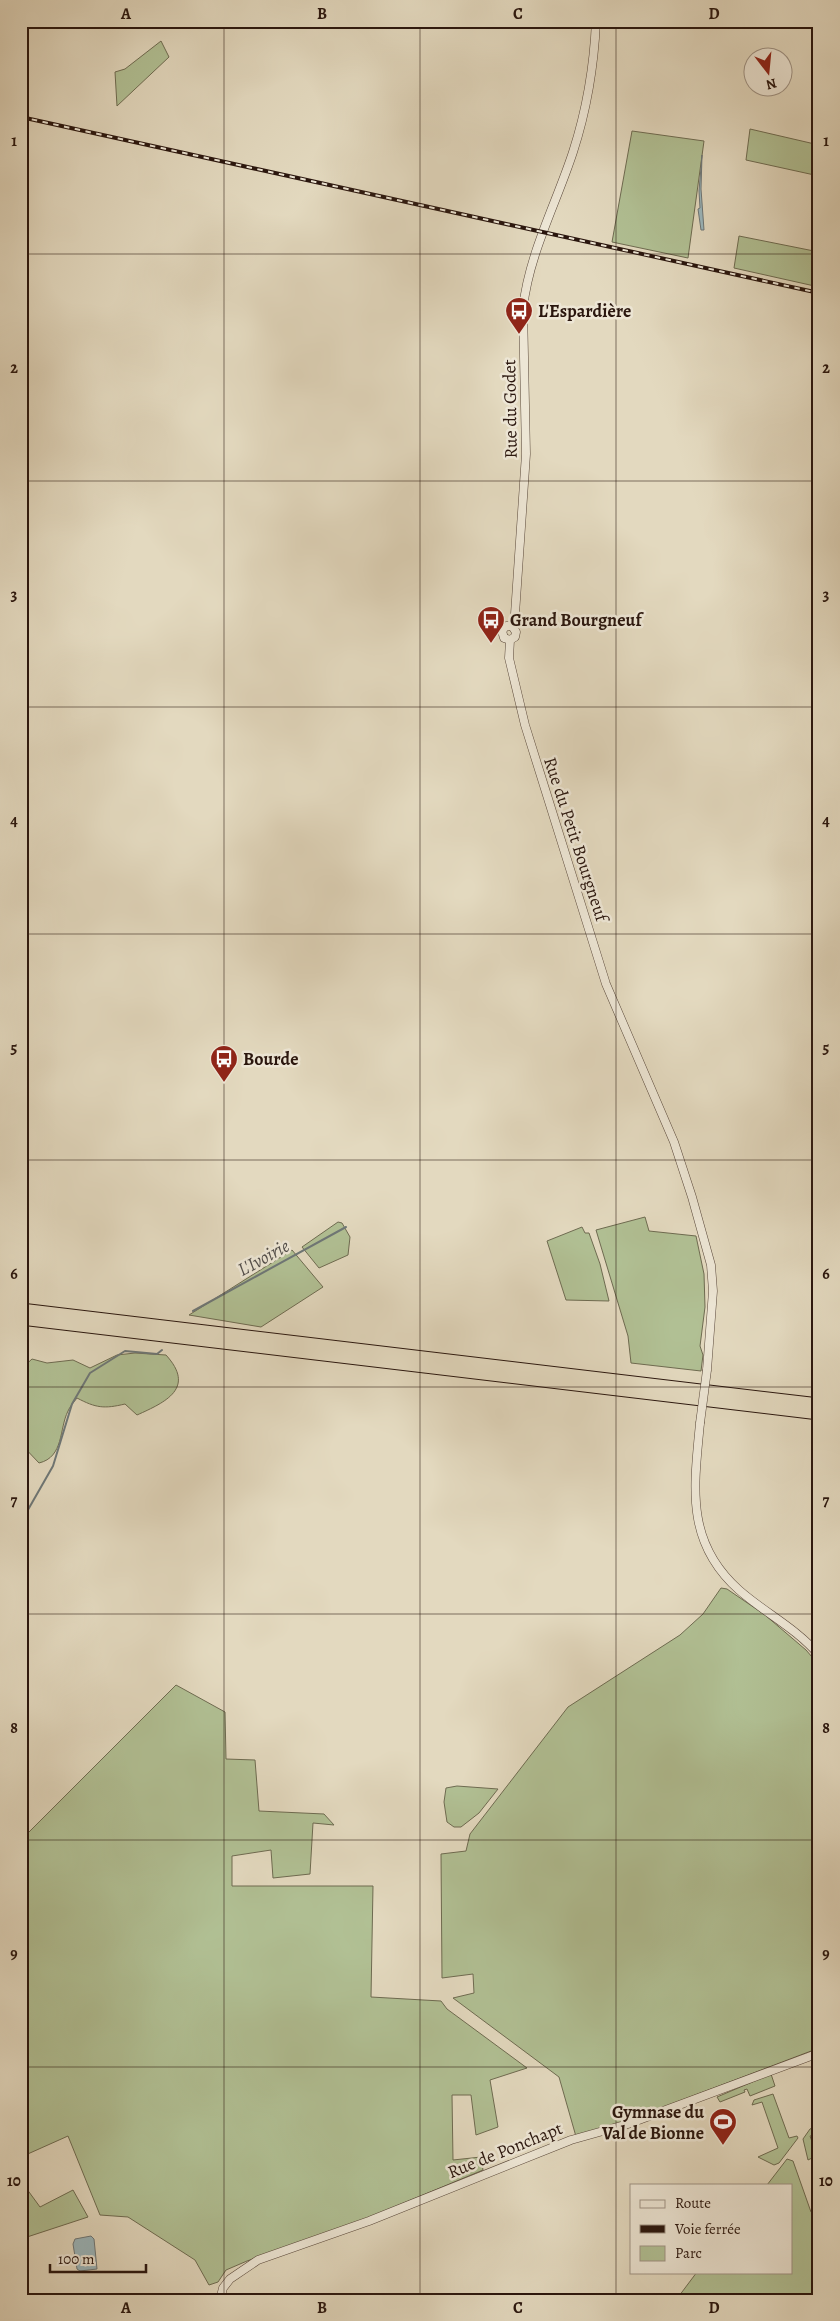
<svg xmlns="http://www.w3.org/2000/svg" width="840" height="2321" font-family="Alegreya,serif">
<rect width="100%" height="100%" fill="#e3d9bf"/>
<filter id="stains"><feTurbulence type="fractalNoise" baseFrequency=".004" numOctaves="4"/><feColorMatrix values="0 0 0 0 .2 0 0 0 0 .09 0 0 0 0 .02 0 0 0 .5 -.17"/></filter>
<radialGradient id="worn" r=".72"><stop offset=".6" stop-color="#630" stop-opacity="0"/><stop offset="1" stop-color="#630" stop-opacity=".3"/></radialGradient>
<path fill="#b1c094" stroke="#6e6b51" d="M161 41 169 57 117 106 115 72 125 69Z
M750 129 819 145V176L746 160Z
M632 131 704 141 688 258 612 242Z
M739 236 819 252V287L734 268Z
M645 1217 649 1231 696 1236 704 1274 705 1307 700 1346 703 1355 701 1371 631 1363 628 1336 596 1230Z
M338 1222 342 1223 350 1237 348 1255 319 1268 302 1247Z
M582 1227 585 1233H589L600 1264 609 1301 566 1300 547 1241Z
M292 1250 323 1287 261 1327 189 1315Z
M135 1353 166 1355C196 1388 166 1402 137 1415L125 1404C104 1409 96 1408 77 1398 74 1402 70 1406 68 1411 59 1429 64 1457 39 1463L21 1444V1369L32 1359 47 1363 73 1360 90 1368 117 1355Z
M721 1588 727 1589 765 1615 806 1650 819 1665V2048L577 2140 559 2077 453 1998 474 1993 473 1974 442 1978 441 1854 466 1851 470 1834 568 1707 680 1635 703 1614Z
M176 1685 225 1712 226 1759 255 1760 259 1811 324 1814 334 1825 313 1823 310 1874 273 1878 271 1850 232 1856V1886H373L371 1997 441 2001 447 2009 527 2068 490 2080 498 2127 476 2135 471 2095H452L453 2160 481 2157 483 2170 368 2218 247 2261 226 2270 218 2282 209 2285 195 2260 128 2217 100 2215 68 2136 21 2157V1840Z
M457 1786 498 1789 479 1813 461 1827H454L447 1822 444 1802 446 1788Z
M771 2074 775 2086 750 2096 747 2089 744 2090 745 2092 720 2102 717 2097Z
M773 2094 789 2138 797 2136 798 2138 779 2163 774 2165 758 2157 778 2148 762 2102 752 2105 754 2100Z
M819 2125V2133L810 2136 815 2150 812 2152 814 2157 808 2160 803 2139 810 2129Z
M787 2159 793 2161 811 2212 819 2220V2300H676L697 2272H791V2185H767Z
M21 2181 40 2207 73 2190 88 2217 21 2239Z"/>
<path fill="#9bb7bd" stroke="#6e7777" d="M702 155 701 189 704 230H701L698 209 700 208 699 191Z
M91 2236 94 2239 97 2269 80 2271 77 2269 73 2244 75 2239Z"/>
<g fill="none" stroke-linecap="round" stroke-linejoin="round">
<path stroke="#6e7777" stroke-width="2" d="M193 1311 346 1227
M21 1522 53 1466 72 1404 90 1373 125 1351 157 1354 162 1350"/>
<defs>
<path id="minor" d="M512 626 515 614 526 454 523 308C529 254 556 204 573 152 587 109 594 67 596 21
M510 640 509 658 525 725 606 984 674 1142 692 1197 711 1265 713 1291 707 1370
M510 640 504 638 502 631 506 626H512
M510 640 515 637 516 632 512 626
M700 1423C694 1487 685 1542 739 1590 765 1613 796 1628 819 1655
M220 2300 223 2288 230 2279 258 2260 369 2221 571 2140 628 2124 819 2053"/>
<path id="highway" d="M21 1309 819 1404
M21 1319 819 1414"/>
</defs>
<use href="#minor" stroke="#58473a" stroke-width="9"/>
<use href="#highway" stroke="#2a160e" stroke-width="13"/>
<use href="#minor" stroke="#ede6d5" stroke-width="8"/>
<use href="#highway" stroke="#e3d9bf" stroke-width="11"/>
<defs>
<path id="rail" d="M21 117 819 293"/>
</defs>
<use href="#rail" stroke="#2a160e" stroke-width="4"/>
<use href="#rail" stroke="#ede6d5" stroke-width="2" stroke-dasharray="5.5" stroke-linecap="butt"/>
<defs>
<path id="minor-bridge" d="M700 1423 707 1370"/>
</defs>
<use href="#minor-bridge" stroke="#58473a" stroke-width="9" stroke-linecap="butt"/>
<use href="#minor-bridge" stroke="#ede6d5" stroke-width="8"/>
</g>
<path fill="none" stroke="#2a160e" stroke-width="1" stroke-opacity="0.55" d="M224 21V2300M420 21V2300M616 21V2300M21 254H819M21 481H819M21 707H819M21 934H819M21 1160H819M21 1387H819M21 1614H819M21 1840H819M21 2067H819"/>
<defs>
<symbol id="bus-pin" viewBox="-11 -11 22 30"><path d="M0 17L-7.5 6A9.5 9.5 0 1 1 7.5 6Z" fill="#8f2418" stroke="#ede6d5"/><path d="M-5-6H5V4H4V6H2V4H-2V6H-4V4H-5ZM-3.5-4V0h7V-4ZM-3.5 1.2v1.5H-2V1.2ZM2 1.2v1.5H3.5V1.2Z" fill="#fff"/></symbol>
<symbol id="stadium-pin" viewBox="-11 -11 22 30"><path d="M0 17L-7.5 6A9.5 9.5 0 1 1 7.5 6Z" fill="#8f2418" stroke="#ede6d5"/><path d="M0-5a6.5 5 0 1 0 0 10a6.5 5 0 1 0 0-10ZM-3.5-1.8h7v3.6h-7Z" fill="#fff"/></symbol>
</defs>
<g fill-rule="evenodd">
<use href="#bus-pin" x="503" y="295" width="32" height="43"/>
<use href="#bus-pin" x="475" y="604" width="32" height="43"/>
<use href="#bus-pin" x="208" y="1043" width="32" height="43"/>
<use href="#stadium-pin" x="707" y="2106" width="32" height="43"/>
</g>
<g text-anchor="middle" stroke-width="5" stroke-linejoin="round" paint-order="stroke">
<g font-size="18" font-weight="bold" fill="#2a160e" stroke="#ede6d5" text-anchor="start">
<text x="538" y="317">L'Espardière</text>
<text x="510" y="626">Grand Bourgneuf</text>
<text x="243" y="1065">Bourde</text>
<text x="704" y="2118" text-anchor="end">Gymnase du<tspan x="704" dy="21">Val de Bionne</tspan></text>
</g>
<g font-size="18" fill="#2a160e" stroke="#ede6d5">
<text transform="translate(510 409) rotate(-91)" y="6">Rue du Godet</text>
<text transform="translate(576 839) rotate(72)" y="6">Rue du Petit Bourgneuf</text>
<text transform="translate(505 2150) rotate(-22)" y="6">Rue de Ponchapt</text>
</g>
<g font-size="19" font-style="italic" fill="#524e4b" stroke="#ede6d5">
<text transform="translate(263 1257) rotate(-29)" y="7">L'Ivoirie</text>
</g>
</g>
<rect width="840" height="2321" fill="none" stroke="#e3d9bf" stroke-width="55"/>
<rect x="630" y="2184" width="162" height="90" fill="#ede6d5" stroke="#9f9385"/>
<rect x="640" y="2200" width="25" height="8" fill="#ede6d5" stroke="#9f9385"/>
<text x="675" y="2208" font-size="15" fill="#2a160e">Route</text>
<rect x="640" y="2225" width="25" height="8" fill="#2a160e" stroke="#9f9385"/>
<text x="675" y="2234" font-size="15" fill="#2a160e">Voie ferrée</text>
<rect x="640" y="2246" width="25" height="15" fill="#b1c094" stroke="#9f9385"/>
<text x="675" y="2258" font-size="15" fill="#2a160e">Parc</text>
<g transform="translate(768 72) rotate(164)"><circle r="24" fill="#ede6d5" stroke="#9f9385"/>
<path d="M0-4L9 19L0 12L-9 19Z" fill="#8f2418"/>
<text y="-8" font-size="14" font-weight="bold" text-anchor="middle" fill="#2a160e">N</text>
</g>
<path d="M50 2264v8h96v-8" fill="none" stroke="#2a160e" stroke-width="2.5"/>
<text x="58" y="2264" font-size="15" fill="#2a160e" stroke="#ede6d5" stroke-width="4" paint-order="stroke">100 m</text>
<rect x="28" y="28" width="784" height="2266" fill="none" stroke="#2a160e" stroke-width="2"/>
<g font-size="16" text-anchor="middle" font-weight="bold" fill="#2a160e">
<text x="126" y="19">A</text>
<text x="322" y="19">B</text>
<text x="518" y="19">C</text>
<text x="714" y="19">D</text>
<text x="14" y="146">1</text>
<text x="826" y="146">1</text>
<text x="14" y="373">2</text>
<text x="826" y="373">2</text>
<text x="14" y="600">3</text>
<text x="826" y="600">3</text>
<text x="14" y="826">4</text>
<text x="826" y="826">4</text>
<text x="14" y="1053">5</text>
<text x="826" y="1053">5</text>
<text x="14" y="1279">6</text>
<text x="826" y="1279">6</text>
<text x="14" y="1506">7</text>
<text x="826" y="1506">7</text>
<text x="14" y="1733">8</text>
<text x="826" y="1733">8</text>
<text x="14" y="1959">9</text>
<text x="826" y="1959">9</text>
<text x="14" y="2186">10</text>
<text x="826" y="2186">10</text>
<text x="126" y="2313">A</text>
<text x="322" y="2313">B</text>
<text x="518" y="2313">C</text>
<text x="714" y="2313">D</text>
</g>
<rect width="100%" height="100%" filter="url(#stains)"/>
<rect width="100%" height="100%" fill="url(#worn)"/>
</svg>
